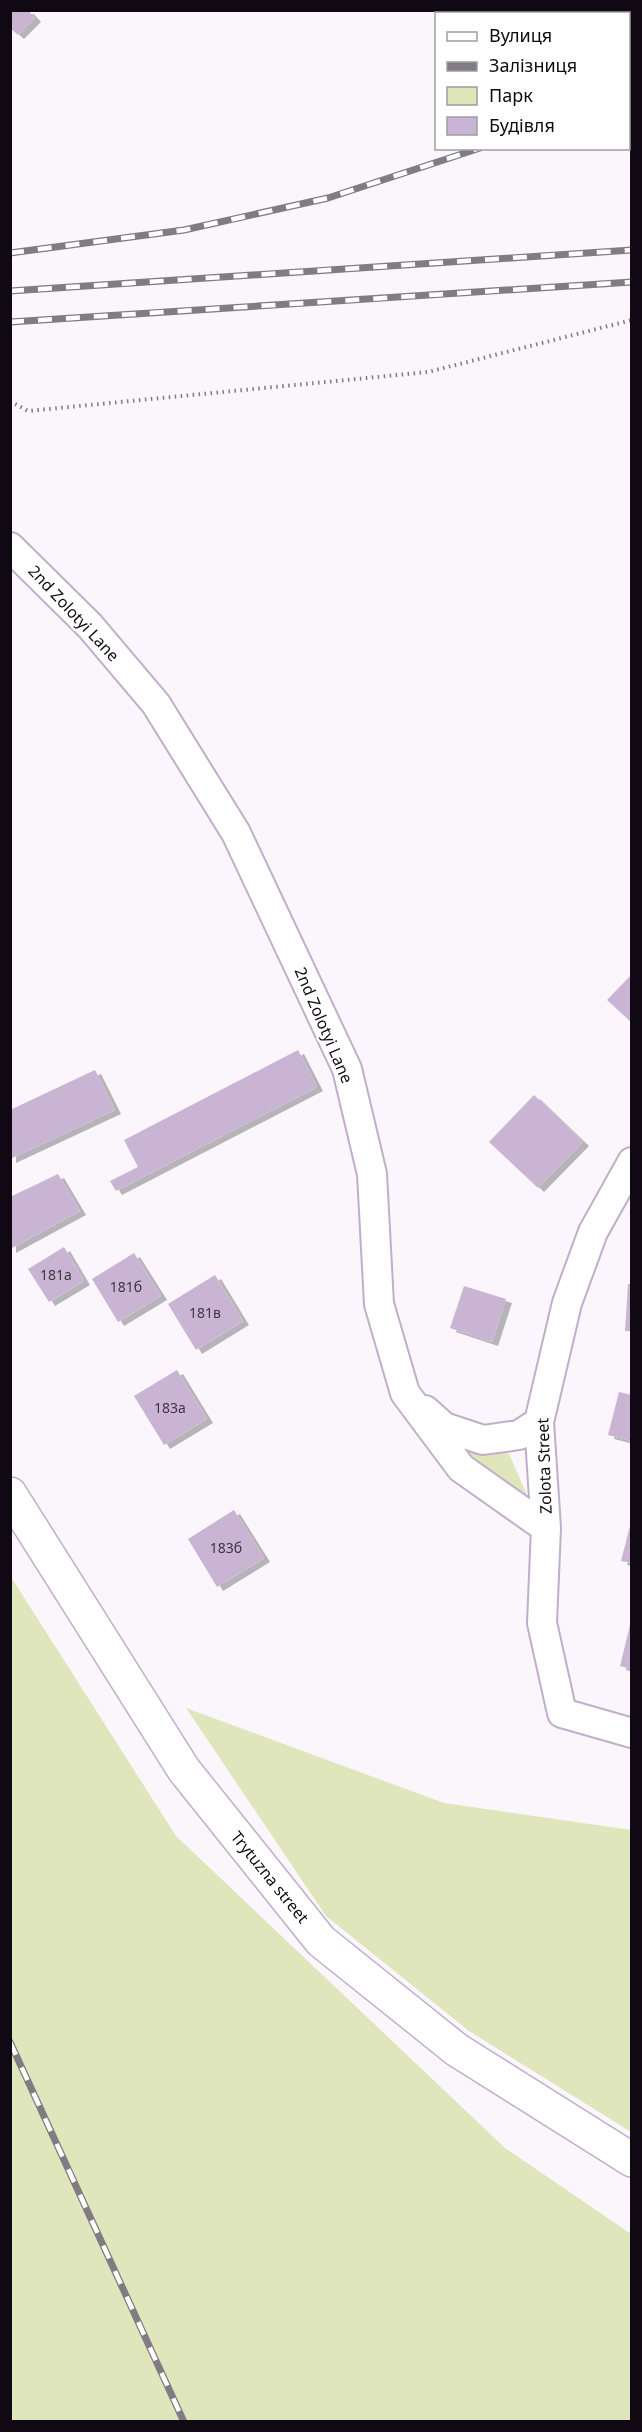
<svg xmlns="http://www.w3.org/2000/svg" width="642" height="2432" font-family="'Noto Sans',sans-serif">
<defs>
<filter id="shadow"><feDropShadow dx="6" dy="4" stdDeviation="0" flood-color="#0004"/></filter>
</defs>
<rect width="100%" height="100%" fill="#faf6fc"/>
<path fill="#dfe6bb" d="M449 1439 509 1454 531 1504 480 1472Z
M11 1577 176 1836 505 2148 631 2234V2421H11Z
M186 1708 444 1803 631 1830V2132L469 2031 326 1916Z"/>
<path fill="#cab4d3" filter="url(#shadow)" d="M10 10H28L35 18 18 35 10 28Z
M632 974V1023L607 1000Z
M298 1050 317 1087 116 1191 110 1181 138 1167 124 1140Z
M95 1070 115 1110 10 1159V1110Z
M534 1095 583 1142 538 1188 489 1142Z
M58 1174 80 1211 10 1249V1197Z
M64 1247 84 1281 49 1302 28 1269Z
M134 1253 161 1296 118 1322 92 1279Z
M215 1275 243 1321 196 1350 168 1304Z
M628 1284H632V1331H625Z
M464 1286 506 1299 492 1342 450 1328Z
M177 1370 207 1419 164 1445 134 1396Z
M619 1392 632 1395V1441L608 1435Z
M234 1510 264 1558 217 1587 188 1539Z
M631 1522H632V1563L621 1561Z
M631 1621H632V1669L620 1666Z"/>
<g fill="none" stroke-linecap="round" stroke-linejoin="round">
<defs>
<path id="minor" d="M10 547 90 626 156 704 236 833 347 1069 372 1174 379 1304 405 1393 461 1468 546 1528
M632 1162 593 1232 567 1303 539 1422 546 1528 542 1623 562 1713 632 1733
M425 1410 444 1427 483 1440 519 1435 539 1422"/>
<path id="tertiary" d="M10 1494 184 1770 321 1941 457 2050 632 2160"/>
</defs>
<use href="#minor" stroke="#c2adcb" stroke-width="32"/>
<use href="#tertiary" stroke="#c2adcb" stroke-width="36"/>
<path stroke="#807b83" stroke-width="4" stroke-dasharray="1.5 4.5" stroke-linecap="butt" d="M10 401 28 411 428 372 632 320"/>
<use href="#minor" stroke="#fff" stroke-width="28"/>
<use href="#tertiary" stroke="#fff" stroke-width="33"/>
<defs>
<path id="rail" d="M628 81 632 80
M10 253 184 230 328 198 480 148
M10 291 632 250
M10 322 632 282
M10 2042 184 2422"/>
</defs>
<use href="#rail" stroke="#817b83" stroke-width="7"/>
<use href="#rail" stroke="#fff" stroke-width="4.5" stroke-dasharray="14" stroke-linecap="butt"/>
</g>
<g text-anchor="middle" stroke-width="5" stroke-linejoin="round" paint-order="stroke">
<g font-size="14" fill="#3e3443">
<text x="56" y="1280">181а</text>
<text x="126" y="1292">181б</text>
<text x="205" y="1318">181в</text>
<text x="170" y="1413">183а</text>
<text x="226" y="1553">183б</text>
</g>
<g font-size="16" fill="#100913" stroke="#fff">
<text transform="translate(74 613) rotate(47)" y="6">2nd Zolotyi Lane</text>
<text transform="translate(324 1025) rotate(67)" y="6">2nd Zolotyi Lane</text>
<text transform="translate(544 1466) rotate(-92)" y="6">Zolota Street</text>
<text transform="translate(270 1877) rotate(51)" y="6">Trytuzna street</text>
</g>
</g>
<rect width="642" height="2432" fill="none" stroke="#100913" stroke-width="24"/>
<rect x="435" y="12" width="195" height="138" fill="#ffffff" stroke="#9f9da1" stroke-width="1.5"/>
<rect x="447" y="32" width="30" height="9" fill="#ffffff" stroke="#9f9da1" stroke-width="1.5"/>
<text x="489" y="42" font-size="18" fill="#100913">Вулиця</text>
<rect x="447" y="62" width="30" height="9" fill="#817b83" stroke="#9f9da1" stroke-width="1.5"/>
<text x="489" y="72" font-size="18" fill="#100913">Залізниця</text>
<rect x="447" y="87" width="30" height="18" fill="#dfe6bb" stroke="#9f9da1" stroke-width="1.5"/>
<text x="489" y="102" font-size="18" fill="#100913">Парк</text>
<rect x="447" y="117" width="30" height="18" fill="#cab4d3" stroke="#9f9da1" stroke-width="1.5"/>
<text x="489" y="132" font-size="18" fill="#100913">Будівля</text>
</svg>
